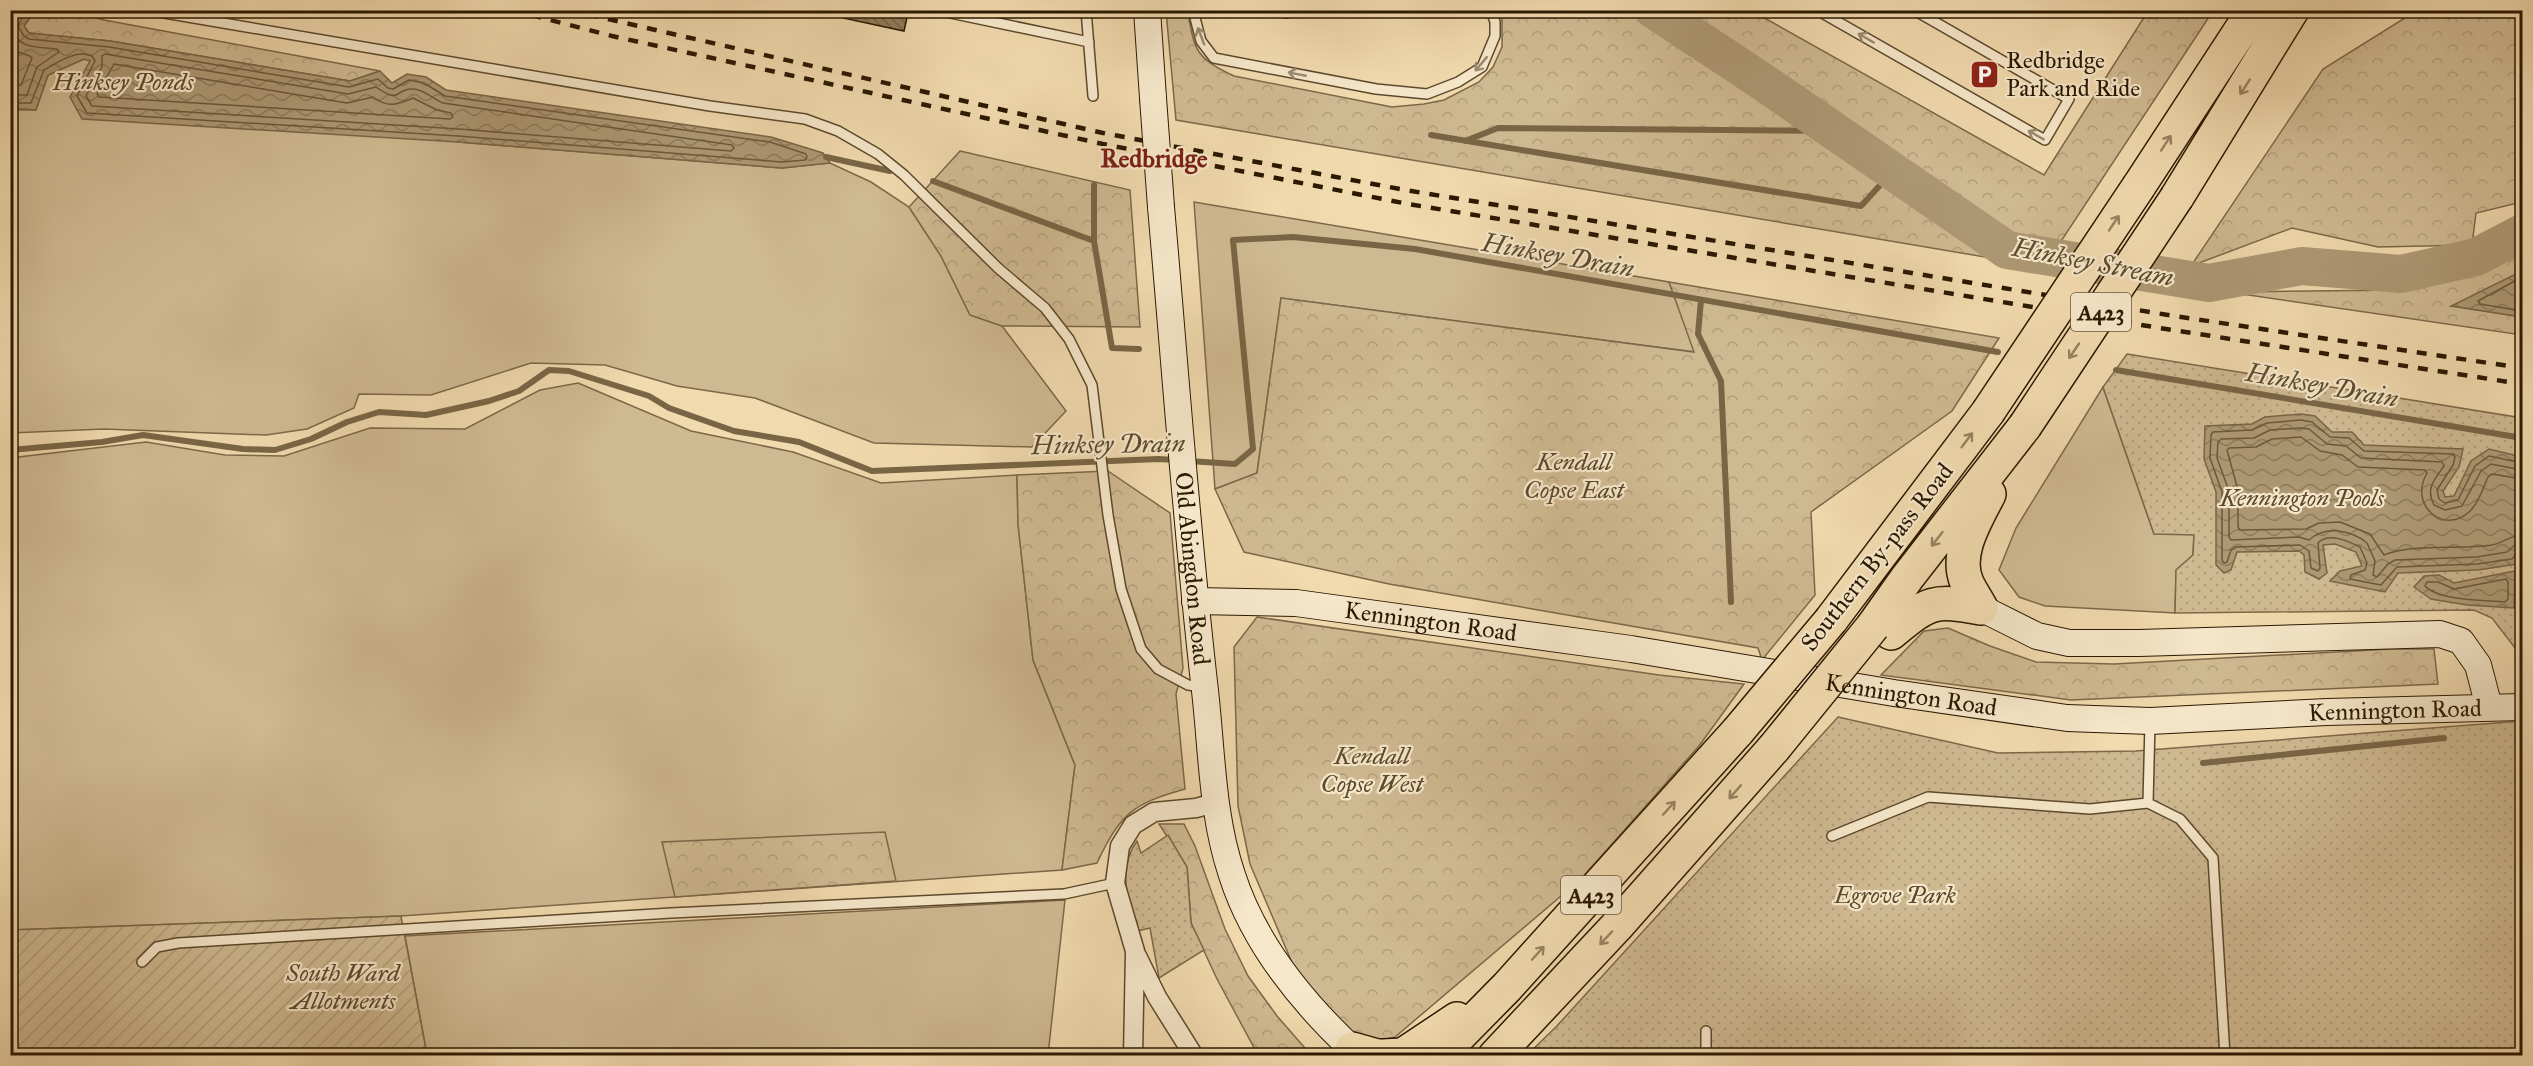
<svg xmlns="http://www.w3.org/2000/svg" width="2533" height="1066" font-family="'IM FELL Great Primer',serif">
<defs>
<pattern id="forest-crowns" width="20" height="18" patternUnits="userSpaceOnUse" patternTransform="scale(1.5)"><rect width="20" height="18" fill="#cfb991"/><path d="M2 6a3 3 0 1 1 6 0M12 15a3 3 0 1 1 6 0" fill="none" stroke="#b29e7b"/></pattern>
<pattern id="park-dots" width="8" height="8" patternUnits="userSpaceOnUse" patternTransform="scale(1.5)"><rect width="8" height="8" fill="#cfb991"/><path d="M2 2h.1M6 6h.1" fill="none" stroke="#b29e7b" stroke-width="1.8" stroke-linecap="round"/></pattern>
<pattern id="garden-furrows" width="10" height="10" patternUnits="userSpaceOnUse" patternTransform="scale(1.5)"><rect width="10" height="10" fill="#cfb991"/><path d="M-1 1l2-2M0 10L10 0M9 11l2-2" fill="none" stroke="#b29e7b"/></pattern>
<pattern id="water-waves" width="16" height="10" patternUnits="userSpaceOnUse" patternTransform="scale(1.5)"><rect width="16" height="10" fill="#ad9873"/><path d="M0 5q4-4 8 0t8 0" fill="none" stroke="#8d7b5c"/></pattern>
<pattern id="building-back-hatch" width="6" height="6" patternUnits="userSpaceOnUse" patternTransform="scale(1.5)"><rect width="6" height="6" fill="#917d5b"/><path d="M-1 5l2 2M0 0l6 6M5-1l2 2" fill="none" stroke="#776549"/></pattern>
</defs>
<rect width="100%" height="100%" fill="#f1daae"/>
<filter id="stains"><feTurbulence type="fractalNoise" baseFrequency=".00333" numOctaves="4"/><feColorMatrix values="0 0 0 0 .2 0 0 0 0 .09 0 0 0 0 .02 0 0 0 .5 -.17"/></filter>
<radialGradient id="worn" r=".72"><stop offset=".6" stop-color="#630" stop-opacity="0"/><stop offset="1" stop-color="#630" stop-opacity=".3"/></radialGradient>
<path fill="#cfb991" stroke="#7c6849" stroke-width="1.5" d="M84 59 458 142 782 168 830 163 871 182 909 207 941 256 970 315 1002 326 1066 411 1032 447 874 443 755 398 677 386 605 365 531 363 431 395 359 394 354 408 307 429 266 435 104 429 11 433 10 110H36L48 75Z
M1194 202 1669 282 1695 352 1281 298 1257 473 1215 489Z
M578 383 691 431 793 452 881 483 1017 475 1018 524 1033 660 1075 765 1062 870 401 916 11 930 10 458 146 442 225 455 284 456 370 428 465 429 540 390Z
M2103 387 2154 534H2194L2193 555 2176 570 2175 613 2045 606 2019 597 1999 570 2016 528Z
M1065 900 1048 1055H427L405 936Z"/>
<path fill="url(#forest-crowns)" stroke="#7c6849" stroke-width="1.5" d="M35 11H74L104 20 380 71 350 81 110 41 29 33 24 26Z
M1166 11H1188C1194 51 1196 58 1234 76L1392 107 1424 104 1444 100 1479 82 1493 67 1502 47V11H1752L2044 175 2148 11H2213L2044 267 1176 120Z
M2416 11H2522V202L2476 213 2472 245 2378 247 2292 228 2191 266 2323 69Z
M960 151 1130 190 1140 327 1002 326 970 315 941 256 909 207Z
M2522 255V335L2228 292 2398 290 2493 266Z
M1669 282 1999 338 1952 411 1811 512 1815 595 1762 660 1758 648 1389 584 1244 552 1215 489 1257 473 1281 298 1694 352Z
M1108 471 1170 513 1183 668 1176 694 1185 789C1132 804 1121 813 1097 863L1062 870 1075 765 1033 660 1018 524 1017 475Z
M1257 617 1659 675 1744 684 1699 746 1581 879 1395 1037 1378 1041 1356 1036 1340 1024 1296 972 1250 864 1238 806 1234 647Z
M1948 628 1990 646 2036 662 2114 664 2392 649H2434L2438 684 2071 700 1881 675 1924 631Z
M1159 824H1184L1195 846 1225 929 1248 976 1277 1016 1311 1055H1258L1217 979 1191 923 1187 867Z
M885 832 896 881 675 897 662 842Z"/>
<path fill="url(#park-dots)" stroke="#7c6849" stroke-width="1.5" d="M2127 354 2522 418V657L2492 618 2474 610 2175 613 2176 570 2193 555 2194 535 2154 534 2103 387Z
M1838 717 1998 753 2136 751 2522 721V1055L1526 1056 1556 1027Z
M1168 835 1187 867 1191 923 1204 950 1159 978 1150 928 1133 932C1129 900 1117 868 1137 841L1141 853Z"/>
<path fill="url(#garden-furrows)" stroke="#7c6849" stroke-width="1.5" d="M401 916 427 1055H18L11 1013 10 930Z"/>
<path fill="url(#water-waves)" stroke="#796545" stroke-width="1.5" d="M10 11H35L24 26 29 33 110 41 350 81 380 71 392 83 407 74 426 77 446 90 771 137 823 153 830 163 782 168 458 142 82 119 70 97 90 61 84 59 48 75 36 110 11 108Z
M2522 271V317L2451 306Z
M2301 414 2315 416 2332 432H2352L2364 445 2463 449 2459 467 2443 491 2445 497 2454 496 2471 461 2489 449 2522 457V551L2517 564 2478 570 2398 573 2385 592 2330 581 2340 571 2362 566 2356 552 2335 544 2323 545 2327 573 2319 579 2305 572 2304 555 2299 551 2237 552 2231 570 2224 573 2216 565V492L2204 459 2205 426 2252 424 2265 417Z
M2515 571 2514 608 2467 605 2431 599 2414 587 2424 576 2439 575 2454 583Z"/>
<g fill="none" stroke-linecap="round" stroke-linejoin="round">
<path stroke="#6c583a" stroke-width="1.5" d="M10 45 18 52 30 56 32 58 21 85 10 86
M105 54 348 94 376 87C403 106 394 87 414 89 425 90 433 99 443 103L732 145 734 148 731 151 459 129 92 106 86 96 102 67V56Z
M114 64 347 103 373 97C388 108 397 105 413 98L437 110 451 113 453 117 450 119 99 97 97 94Z
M10 95H27L37 67 59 52 57 49C38 47 15 49 11 26L18 10
M10 103H31L44 70C58 62 77 49 92 56L95 61 77 96 87 113 458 136 782 162 805 160 807 157 806 154 770 142 445 96 424 83 409 80 393 89 388 88 378 79 349 87 109 47 29 39 24 36 18 26 27 10
M2522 277 2478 301 2480 304 2522 311
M2522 463 2489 456 2475 466 2458 500 2445 503 2439 499 2437 490 2453 465 2455 457 2453 454 2364 451 2349 438 2330 437 2312 422 2301 420 2267 423 2252 430 2213 432 2211 435 2210 458 2222 492V560L2224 563 2227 562 2231 550 2236 547 2300 545 2309 551 2311 568 2318 571 2320 568 2318 543C2329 532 2348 541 2360 547L2367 563 2365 570 2351 575 2350 579 2381 585 2397 567 2477 564 2512 559 2517 553 2522 551
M2522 470 2491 464 2481 471 2462 506 2445 510 2434 505C2425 488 2435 479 2444 466L2442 462 2361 458 2346 446 2327 444 2309 429 2301 428 2270 430 2254 438 2221 439 2218 442 2217 458 2229 491V537L2231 540 2299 537 2309 540C2325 526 2350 529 2367 543L2375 561 2373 575 2377 577 2388 564 2395 560 2477 557 2507 552 2515 545 2522 544
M2522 479 2492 474 2488 477C2483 488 2479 503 2470 511 2445 536 2408 506 2427 473L2425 470 2358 467 2342 455 2320 451 2301 437 2272 439 2256 447 2229 448 2227 450 2238 490V527L2240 530 2306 529 2319 523 2340 522 2370 534 2384 555C2412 543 2460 550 2492 545 2503 543 2511 535 2522 535
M2506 579 2508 582V599L2505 602C2485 600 2439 601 2425 586L2427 582H2438L2454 589Z"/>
<path stroke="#796545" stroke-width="6" d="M1431 135 1861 206 1893 171
M1465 141 1498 128 1835 131
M826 157 890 171
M933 181 1094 241 1112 348 1139 349
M1094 185V241
M1701 300 1698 334 1721 381 1731 602
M2116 370 2522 438
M10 450 102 442 143 435 243 449 275 450 311 439 347 422 379 412 426 415 489 401 519 391 549 370 569 371 649 396 669 408 734 431 799 442 872 471 1158 459 1176 460
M1189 461 1235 464 1253 449 1233 240 1293 237 1415 249 1998 352
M2203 763 2444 738
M10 1014 17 1056"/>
<path stroke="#ad9873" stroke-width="38" d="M1654 10 1760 80 2007 250 2209 283 2302 266 2401 274 2476 257 2522 233"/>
</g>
<path fill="url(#building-back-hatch)" stroke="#2a1801" stroke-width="1.5" d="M844 10H894L908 13 904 31 843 18Z"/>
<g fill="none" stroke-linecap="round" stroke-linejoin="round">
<defs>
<path id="lane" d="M147 10 710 106 805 119 838 131 878 154 904 175 998 268 1045 308 1069 339 1092 385 1108 515 1121 589 1141 649 1158 669 1188 685 1203 687
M936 10 1089 42
M1086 10 1093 96
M1193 10 1201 41 1214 58 1376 89 1427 94 1458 82 1482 67 1495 36V22L1491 10
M1272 10 1287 13
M1817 10 2045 140 2069 99 1914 10
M2148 803 2150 723
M1832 836 1928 797 2090 809 2148 803 2180 819 2213 858 2225 1056
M142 962 157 947 178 943 671 913 1064 894 1115 883
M1706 1056V1031"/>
<path id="street" d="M1137 956 1157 997 1194 1056
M1133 1056 1135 951 1115 883 1120 846 1133 825 1154 812 1196 808 1215 803"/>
<g id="secondary">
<path d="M1147 10 1153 98"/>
<path id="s1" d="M1161 207C1175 366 1186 524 1204 682 1212 747 1211 813 1232 875 1254 944 1301 1001 1352 1049"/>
<path id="s2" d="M1195 601 1296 603 1631 649 1894 693 2067 718 2150 721 2327 712 2522 707"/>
<path d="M1981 608 2037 636 2069 643H2139L2440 634 2461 641 2478 665 2489 707"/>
</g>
<path id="highway" d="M2139 186 2254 10
M2177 197 2292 10
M1981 608C1977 600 1971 592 1967 583 1954 554 1976 520 1989 494
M1831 620 1988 412
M1873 626 1907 578 2025 426
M1891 633C1929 602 1932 599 1981 608
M1352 1056V1049L1377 1056
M1383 1056 1403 1055 1457 1019
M1439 1056 1507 987 1738 731
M1495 1056 1616 927 1774 748"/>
</defs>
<use href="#lane" stroke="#5c482c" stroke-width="12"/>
<use href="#street" stroke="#5c482c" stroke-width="21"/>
<use href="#secondary" stroke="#2a1801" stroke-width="28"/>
<use href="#highway" stroke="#2a1801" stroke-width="36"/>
<use href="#lane" stroke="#f6e7ca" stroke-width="9"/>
<use href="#street" stroke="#f6e7ca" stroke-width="18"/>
<use href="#secondary" stroke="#f6e7ca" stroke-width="26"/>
<use href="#highway" stroke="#f1daae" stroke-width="33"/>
<path stroke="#2a1801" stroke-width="4.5" stroke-dasharray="10 10" stroke-linecap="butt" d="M512 10 612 36 1103 144 1408 204 2166 329 2522 384
M569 10 1103 133 1405 190 2168 315 2522 368"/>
<defs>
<path id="secondary-bridge" d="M1153 98 1161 207"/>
<path id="highway-bridge" d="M1988 412 2139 186
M2025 426 2177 197
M1738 731 1831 620
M1774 748 1873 626"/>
</defs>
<use href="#secondary-bridge" stroke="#2a1801" stroke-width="28" stroke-linecap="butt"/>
<use href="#highway-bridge" stroke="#2a1801" stroke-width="36" stroke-linecap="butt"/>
<use href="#secondary-bridge" stroke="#f6e7ca" stroke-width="26"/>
<use href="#highway-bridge" stroke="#f1daae" stroke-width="33"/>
</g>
<defs><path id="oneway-shaft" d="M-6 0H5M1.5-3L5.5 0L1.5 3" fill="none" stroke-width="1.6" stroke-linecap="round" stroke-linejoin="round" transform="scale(1.5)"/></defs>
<g stroke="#9a8a70">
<use href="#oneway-shaft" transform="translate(1201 36) rotate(-111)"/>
<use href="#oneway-shaft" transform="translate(1866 38) rotate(-150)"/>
<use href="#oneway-shaft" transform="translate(1481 64) rotate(130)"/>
<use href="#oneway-shaft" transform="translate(1297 74) rotate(-169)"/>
<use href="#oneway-shaft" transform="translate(2036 135) rotate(-150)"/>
</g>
<g stroke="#978360">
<use href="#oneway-shaft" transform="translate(2245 87) rotate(123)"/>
<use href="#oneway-shaft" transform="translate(2166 143) rotate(-57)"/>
<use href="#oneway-shaft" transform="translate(2114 223) rotate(-56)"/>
<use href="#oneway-shaft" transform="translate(2074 351) rotate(124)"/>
<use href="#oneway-shaft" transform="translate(1967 440) rotate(-53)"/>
<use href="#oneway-shaft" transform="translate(1937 539) rotate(128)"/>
<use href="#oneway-shaft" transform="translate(1735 792) rotate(131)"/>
<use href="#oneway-shaft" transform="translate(1669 808) rotate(-48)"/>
<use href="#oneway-shaft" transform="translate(1606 938) rotate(133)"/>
<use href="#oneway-shaft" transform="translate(1538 953) rotate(-48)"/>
</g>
<defs>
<symbol id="parking-square" viewBox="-11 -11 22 22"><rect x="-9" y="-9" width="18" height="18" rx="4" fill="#8f2418" stroke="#f6e7ca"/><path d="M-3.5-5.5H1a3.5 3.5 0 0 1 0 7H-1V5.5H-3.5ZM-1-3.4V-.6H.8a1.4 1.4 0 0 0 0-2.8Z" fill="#fff"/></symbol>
</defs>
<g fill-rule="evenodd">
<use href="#parking-square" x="1968" y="58" width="33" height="33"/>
</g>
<g text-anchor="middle" stroke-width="4.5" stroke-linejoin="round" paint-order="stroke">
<g fill="#f6e7ca" stroke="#67563d" stroke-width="1.5">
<rect x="2071" y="293" width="60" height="38" rx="4.5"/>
<rect x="1561" y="876" width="60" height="38" rx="4.5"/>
</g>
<g font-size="22" font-weight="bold" fill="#2a1801">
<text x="2101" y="320">A423</text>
<text x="1591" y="903">A423</text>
</g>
<g font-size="24" fill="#2a1801" stroke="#f6e7ca" text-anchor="start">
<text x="2006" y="68">Redbridge<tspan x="2006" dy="28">Park and Ride</tspan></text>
</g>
<g font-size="24" font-style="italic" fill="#5c482c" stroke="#f6e7ca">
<text x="123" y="90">Hinksey Ponds</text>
<text x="1574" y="470">Kendall<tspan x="1574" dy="28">Copse East</tspan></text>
<text x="2302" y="506">Kennington Pools</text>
<text x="1372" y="764">Kendall<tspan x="1372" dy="28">Copse West</tspan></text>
<text x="1895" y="903">Egrove Park</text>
<text x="343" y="981">South Ward<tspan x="343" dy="28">Allotments</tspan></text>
</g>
<g font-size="24" fill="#2a1801" stroke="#f6e7ca">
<text transform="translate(1877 557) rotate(-52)" y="8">Southern By-pass Road</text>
<text dy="8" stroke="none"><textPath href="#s1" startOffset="363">Old Abingdon Road</textPath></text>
<text dy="8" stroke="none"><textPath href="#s2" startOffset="237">Kennington Road</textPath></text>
<text dy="8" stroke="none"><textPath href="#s2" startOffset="723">Kennington Road</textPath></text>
<text dy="8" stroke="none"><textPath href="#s2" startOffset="1209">Kennington Road</textPath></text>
</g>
<g font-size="26" font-weight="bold" fill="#7a1f14" stroke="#f6e7ca">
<text x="1154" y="167">Redbridge</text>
</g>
<g font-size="26" font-style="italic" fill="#5e4b2f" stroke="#f6e7ca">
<text transform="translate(1558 255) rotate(10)" y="9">Hinksey Drain</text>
<text transform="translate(2093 262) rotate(11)" y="9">Hinksey Stream</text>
<text transform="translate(2322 385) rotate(10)" y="9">Hinksey Drain</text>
<text transform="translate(1108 444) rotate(-1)" y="9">Hinksey Drain</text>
</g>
</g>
<rect width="2533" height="1066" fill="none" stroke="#f1daae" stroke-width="36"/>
<rect x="12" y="12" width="2509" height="1042" fill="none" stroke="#2a1801" stroke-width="3"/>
<rect x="18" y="18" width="2497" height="1030" fill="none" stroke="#2a1801" stroke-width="1.5"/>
<rect width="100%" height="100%" filter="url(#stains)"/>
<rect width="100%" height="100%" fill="url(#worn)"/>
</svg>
